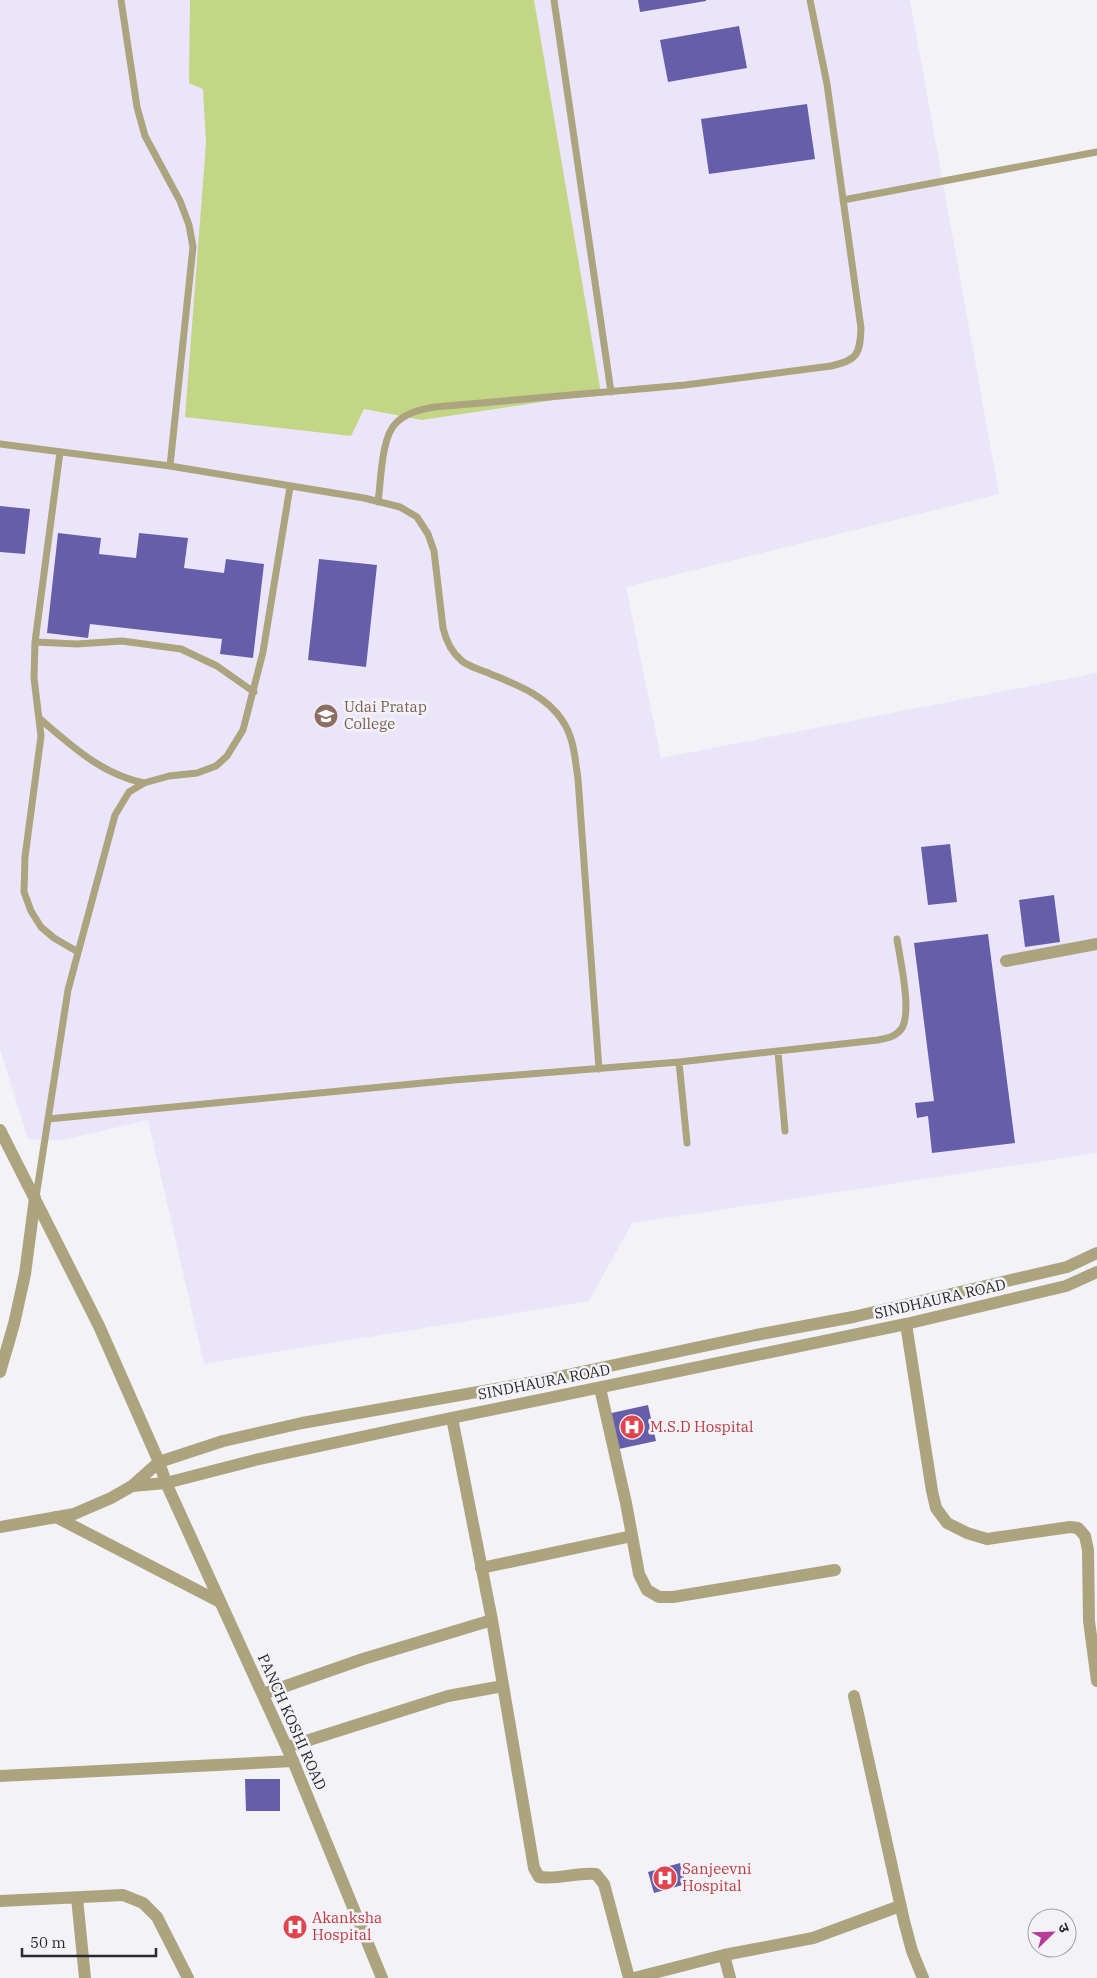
<svg xmlns="http://www.w3.org/2000/svg" width="1097" height="1978" font-family="'IBM Plex Serif','Noto Sans Devanagari',serif">
<rect width="100%" height="100%" fill="#f2f2f7"/>
<path fill="#ebe5fa" d="M0 0H910L999 494 626 587 661 758 1097 673V1153L632 1223 589 1301 204 1364 148 1120 63 1140 28 1139 0 1049Z"/>
<path fill="#c2d686" d="M190 0H534L601 393 422 420 364 409 351 436 185 417 206 143 203 89 189 83Z"/>
<path fill="#675ea9" d="M638 0H706V1L640 12Z
M739 26 747 68 668 82 660 40Z
M807 104 815 159 709 174 701 119Z
M0 506 30 509 25 554 0 552Z
M58 533 101 538 99 554 136 558 139 533 188 538 184 568 224 573 226 559 264 564 253 658 220 654 222 639 90 624 88 638 47 633Z
M319 559 377 565 366 667 308 660Z
M950 844 957 902 928 905 921 847Z
M1054 895 1060 942 1025 947 1019 900Z
M988 934 1015 1143 932 1153 928 1116 917 1118 915 1103 934 1101 914 943Z
M648 1405 656 1441 614 1450 607 1414Z
M245 1779H280V1811H246Z
M680 1863 686 1884 654 1893 648 1872Z
M302 1921 305 1929 288 1934 286 1925Z"/>
<g fill="none" stroke-linecap="round" stroke-linejoin="round">
<path stroke="#aba47f" stroke-width="7" d="M121 0 137 107 145 136 180 201 189 225 193 247 170 466
M554 0 611 392
M843 200 1097 152
M0 444 170 466 364 498 400 507 417 517 428 534 434 551 443 628C446 641 451 652 462 661 468 666 478 669 486 672 514 684 545 694 562 720 574 737 575 759 578 779L599 1069
M60 452 35 642 34 678 41 736 25 857 24 892 31 911 41 927 54 938 78 952
M378 502C381 482 381 437 396 423 406 413 421 409 435 407L685 385 831 366C857 360 860 355 861 328L827 84 810 0
M35 642 77 644 122 641 181 649 217 666 254 692
M40 719C72 746 101 774 144 783
M778 1052 785 1131
M679 1062 687 1143
M48 1119 454 1080 679 1062 878 1040C887 1038 896 1037 902 1028 912 1011 900 959 897 939
M36 1197 68 990 115 815 129 792 144 783 169 776 197 773 216 766 227 756 243 730 263 652 290 487"/>
<path stroke="#aba47f" stroke-width="12" d="M1006 961 1097 944
M906 1324 932 1491 936 1508 947 1523 967 1533 987 1539 1070 1527 1078 1528 1085 1536 1088 1550 1089 1621 1097 1681
M0 1372 14 1324 25 1274 35 1198
M600 1388 626 1503 639 1574 647 1590 659 1597H673L835 1570
M452 1418 492 1620 534 1868 539 1877C559 1880 577 1872 596 1874L604 1884 629 1978
M56 1517 220 1602
M481 1568 632 1536
M263 1694 363 1659 492 1620
M854 1696 904 1921 912 1951 923 1978
M287 1747 448 1696 503 1686
M0 1776 293 1761
M77 1898 85 1978
M0 1901 123 1895 143 1903 157 1917 188 1978
M724 1955 730 1978
M634 1978 724 1955 813 1938 900 1906"/>
<path stroke="#aba47f" stroke-width="12" d="M0 1130 99 1326 159 1462 166 1483 293 1761 382 1978
M132 1486 159 1462 223 1441 302 1423 534 1382 756 1335 853 1317 1067 1267 1097 1253
M0 1527 74 1514 111 1498 132 1486 166 1483 255 1460 403 1428 906 1324 1066 1286 1097 1272"/>
</g>
<defs>
<symbol id="university-disc" viewBox="-11 -11 22 22"><circle r="9.5" fill="#8d6e63" stroke="#f2f2f7"/><path d="M0-5L7-2L0 1L-7-2ZM-4 1L0 2.5L4 1V4Q0 6-4 4Z" fill="#fff"/></symbol>
<symbol id="hospital-disc" viewBox="-11 -11 22 22"><circle r="9.5" fill="#e0444e" stroke="#f2f2f7"/><path d="M-5-5h3v3.5h4V-5h3V5h-3V1.5h-4V5h-3Z" fill="#fff"/></symbol>
</defs>
<g fill-rule="evenodd">
<use href="#university-disc" x="312" y="702" width="28" height="28"/>
<use href="#hospital-disc" x="618" y="1413" width="28" height="28"/>
<use href="#hospital-disc" x="651" y="1864" width="28" height="28"/>
<use href="#hospital-disc" x="281" y="1913" width="28" height="28"/>
</g>
<g text-anchor="middle" stroke-width="5" stroke-linejoin="round" paint-order="stroke">
<g font-size="15" fill="#785e54" stroke="#f2f2f7" text-anchor="start">
<text x="344" y="712">Udai Pratap<tspan x="344" dy="17">College</tspan></text>
</g>
<g font-size="15" fill="#2a292b" stroke="#f2f2f7">
<text transform="translate(940 1299) rotate(-13)" y="5">SINDHAURA ROAD</text>
<text transform="translate(544 1382) rotate(-11)" y="5">SINDHAURA ROAD</text>
<text transform="translate(292 1722) rotate(66)" y="5">PANCH KOSHI ROAD</text>
</g>
<g font-size="15" fill="#be3a42" stroke="#f2f2f7" text-anchor="start">
<text x="650" y="1432">M.S.D Hospital</text>
<text x="682" y="1874">Sanjeevni<tspan x="682" dy="17">Hospital</tspan></text>
<text x="312" y="1923">Akanksha<tspan x="312" dy="17">Hospital</tspan></text>
</g>
</g>
<g transform="translate(1052 1933) rotate(67)"><circle r="24" fill="#f2f2f7" stroke="#a2a2a5"/>
<path d="M0-4L9 19L0 12L-9 19Z" fill="#b63f95"/>
<text y="-8" font-size="14" font-weight="bold" text-anchor="middle" fill="#2a292b">उ</text>
</g>
<path d="M22 1948v8h134v-8" fill="none" stroke="#2a292b" stroke-width="2.5"/>
<text x="30" y="1948" font-size="15" fill="#2a292b" stroke="#f2f2f7" stroke-width="4" paint-order="stroke">50 m</text>
</svg>
